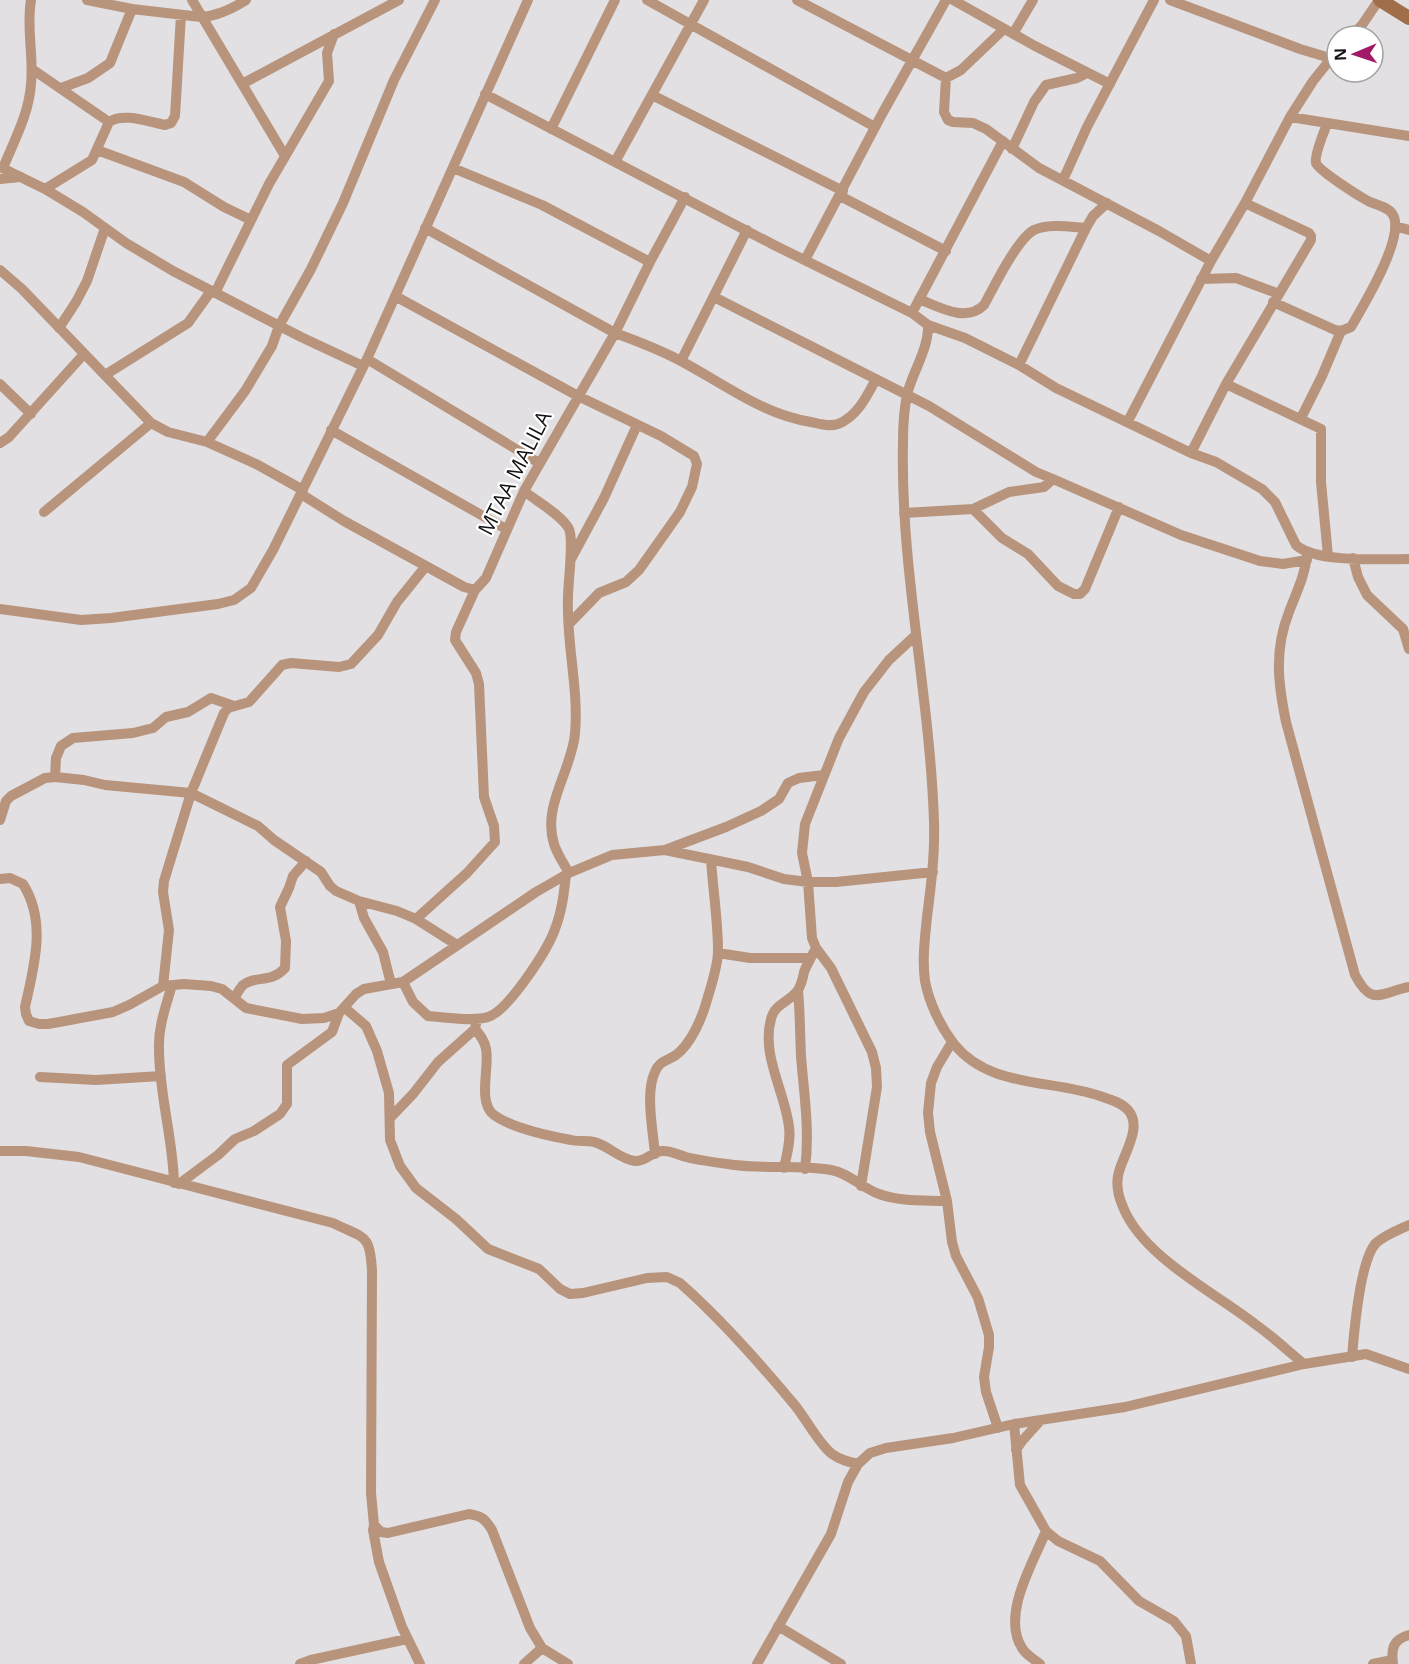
<svg xmlns="http://www.w3.org/2000/svg" width="1409" height="1664" font-family="'Open Sans',sans-serif">
<rect width="100%" height="100%" fill="#e2e0e3"/>
<g fill="none" stroke-linecap="round" stroke-linejoin="round">
<path stroke="#b8947c" stroke-width="10" d="M87 0 132 9 201 17C217 16 232 9 246 0
M192 0 285 156
M647 0 875 127
M797 0 946 78 961 70 1004 29
M953 0 1035 46 1110 84
M1170 0 1300 49 1330 58
M1013 34 1033 0
M1351 36 1362 25 1379 0
M32 69 109 122
M946 78 944 112 948 120 953 122 973 123 986 129 1039 168 1159 231 1211 261
M242 84 399 0
M61 88 88 78 110 63 132 9
M485 94 774 245 912 313 928 325C929 347 914 370 908 391 904 407 903 426 903 442 900 569 930 695 934 822 935 854 931 886 927 917 925 938 922 959 925 981 929 1002 940 1026 954 1044 989 1088 1050 1079 1100 1096 1109 1099 1121 1102 1128 1110 1144 1128 1121 1157 1118 1176 1116 1187 1119 1198 1123 1207 1143 1257 1214 1292 1255 1324 1272 1336 1288 1351 1304 1364
M652 95 843 191
M1290 117 1409 136
M551 129 615 0
M1012 149 1034 102 1046 85 1077 78 1087 73
M97 150 184 182 224 207 251 220
M615 162 704 0
M0 167 45 189 83 212 126 243 173 271 301 337 363 366
M3 168C14 141 29 114 31 84 34 56 26 28 31 0
M453 168 542 205 650 262
M0 179 21 177
M1063 180 1087 127 1154 0
M45 189 92 160 109 122C123 112 149 122 165 125L171 123 175 116 181 15
M840 196 946 251
M1395 226 1409 230
M425 228 615 333C637 341 658 349 679 360 723 383 761 414 811 422 820 424 829 427 838 424 857 417 867 396 876 379
M805 260 882 114 946 0
M0 270 22 289 151 423 168 432 207 442 256 464 303 490
M1201 279 1236 278 1279 294
M215 293 269 184 329 81 327 53 334 34
M395 296 578 396 661 436 694 456 697 464 692 487 680 512 639 570 626 582 599 593 569 624
M714 297 929 406 1036 472 1053 479 1181 535 1260 561 1283 564 1307 560
M919 299C939 307 966 323 984 305 994 287 1017 239 1034 230 1049 223 1071 227 1086 228
M1273 302 1335 330 1341 331 1351 327C1363 306 1403 241 1394 217 1391 207 1376 205 1368 201 1359 196 1319 171 1316 163 1314 155 1324 132 1327 124
M912 313 1003 141
M928 325 965 338 1019 365 1056 388 1191 453 1216 462 1262 489 1275 502 1296 545C1315 563 1383 559 1409 559
M59 328 76 302 87 281 105 228
M367 359 539 463
M681 361 747 230
M1019 365 1086 228 1093 216 1107 203
M105 375 188 323 211 291
M0 384 31 414
M1226 384 1321 429V482L1328 556
M1301 418 1322 376 1341 331
M1128 421 1211 261 1245 203 1290 117 1313 81 1337 51
M331 430 506 529
M207 442 245 391 272 346 279 326 311 269 343 203 394 80 435 0
M0 443 9 437 84 354
M1191 453 1226 384 1311 240V236L1309 233 1245 203
M524 491C535 500 563 516 569 529 574 540 568 583 568 597 566 643 579 688 575 734 571 772 542 806 554 844 557 854 564 864 569 873
M301 494 344 521 464 587 475 590 486 578 524 491 615 333 650 262 685 197
M973 509 1009 492 1044 487 1053 479
M44 512 151 423
M904 513 973 509 1002 538 1028 554 1058 586 1074 594H1080L1085 589 1119 507
M1307 555C1305 576 1296 593 1289 612 1274 650 1278 683 1286 722L1355 975C1372 1007 1380 993 1409 987
M1353 558 1358 577 1367 595 1403 629 1409 649
M571 559 604 498 637 425
M0 609 81 620 111 618 218 604 234 600 251 588 273 550 367 359 528 0
M55 777 56 758 61 746 73 738 133 733 153 728 166 717 188 712 211 698 234 706
M0 820 6 801 11 796 45 778 55 777 84 780 105 785 191 793 258 826 274 840 321 872 330 886 336 891 359 901 397 911 416 919 457 945
M665 850 726 827 761 811 779 799 788 783 799 778 824 775
M0 879 10 878 23 884C47 922 34 966 25 1007L26 1014 29 1021 39 1024H48L113 1012 129 1005 163 986 184 984 211 986 222 989 246 1008 302 1019 324 1018 339 1013 356 994 364 989 403 982 536 892 569 873 612 855 665 850 748 867 784 879 808 882H836L933 872
M359 901 364 918 383 952 391 984
M416 919 467 873 495 842 494 826 484 797 479 684 476 673 455 640 456 632 475 590
M718 953 750 958H810
M403 982 413 1002 428 1016C444 1017 473 1022 488 1017 509 1010 548 949 555 929 562 911 564 893 566 874
M172 985C166 1006 158 1027 159 1049 159 1094 173 1138 174 1183
M163 986 169 930 163 892 164 881 191 793 224 713 228 708 249 702 282 665 291 663 339 667 351 664 378 635 397 602 426 566
M798 990C800 1012 800 1034 801 1056 804 1094 810 1131 805 1169
M234 998C237 994 240 988 243 985 255 975 271 984 285 968L286 941 280 907 289 888 293 876 306 861
M345 1008 366 1026 377 1051 389 1093 390 1140 400 1166 416 1188 456 1219 488 1249 539 1269 560 1289 570 1294 583 1293 647 1278 667 1277 680 1283C722 1320 758 1361 793 1403 806 1418 818 1443 832 1454 840 1460 849 1462 858 1464
M475 1029C480 1035 485 1041 486 1049 490 1066 477 1103 494 1115 512 1128 549 1136 571 1140 579 1142 587 1140 594 1142 608 1145 619 1159 635 1161 646 1162 653 1150 664 1151 671 1151 679 1155 686 1157 702 1161 719 1163 735 1165 767 1169 799 1165 831 1170 849 1173 862 1188 879 1194 901 1202 924 1200 947 1201
M952 1042 937 1067 931 1083 928 1113 930 1132 947 1201 952 1242 956 1256 978 1298 989 1335V1347L984 1377 986 1392 998 1428
M40 1077 96 1080 161 1076
M390 1118 413 1094 438 1062 475 1029 476 1024
M0 1151H26L79 1157 333 1223C365 1239 370 1233 372 1271L371 1493 374 1525 381 1532 388 1533 469 1514C482 1516 485 1519 492 1530L530 1628 542 1648 568 1664
M655 1154C653 1131 645 1092 655 1072 659 1061 667 1061 676 1055 691 1044 702 1018 707 1000 711 986 718 966 718 951 718 921 713 890 711 860
M784 1168C787 1154 791 1140 789 1127 785 1092 761 1055 771 1019 775 1003 790 1002 798 990 801 985 803 978 804 972 807 964 812 956 816 948
M179 1184 218 1155 235 1139 254 1131 280 1114 287 1104V1065L332 1032 339 1013
M861 1186 877 1087 876 1068 872 1052 831 968 816 948 812 938 808 882 802 853 805 824 839 738 864 692 889 660 916 635
M1352 1357C1354 1332 1360 1260 1376 1243 1385 1235 1398 1230 1409 1225
M1014 1424 1020 1485 1046 1531 1058 1541 1100 1561 1139 1601 1174 1621 1186 1636 1191 1664
M1016 1450 1022 1441 1041 1420
M374 1525 373 1530 379 1562 402 1627 420 1664
M778 1626 841 1664
M300 1664 311 1660 407 1639
M524 1664 542 1648
M757 1664 831 1534 848 1482 858 1464 870 1453 886 1448 953 1438 1014 1424 1125 1407 1304 1364 1366 1354 1409 1369
M1040 1664C1034 1659 1026 1655 1022 1648 1001 1615 1033 1563 1046 1531
M1373 1664 1392 1660
M1393 1664C1391 1649 1393 1639 1409 1635"/>
<path stroke="#a16e4a" stroke-width="14" d="M1380 0 1409 18"/>
</g>
<g text-anchor="middle" stroke-width="4.5" stroke-linejoin="round" paint-order="stroke">
<g font-size="21" fill="#151415" stroke="#fff">
<text transform="translate(515 473) rotate(-63)" y="7">MTAA MALILA</text>
</g>
</g>
<g transform="translate(1355 54) rotate(268)"><circle r="28" fill="#ffffff" stroke="#a1a1a1" stroke-width="1.5"/>
<path d="M0-4.5L10 22L0 15L-10 22Z" fill="#a11a67"/>
<text y="-9" font-size="16" font-weight="bold" text-anchor="middle" fill="#151415">N</text>
</g>
</svg>
